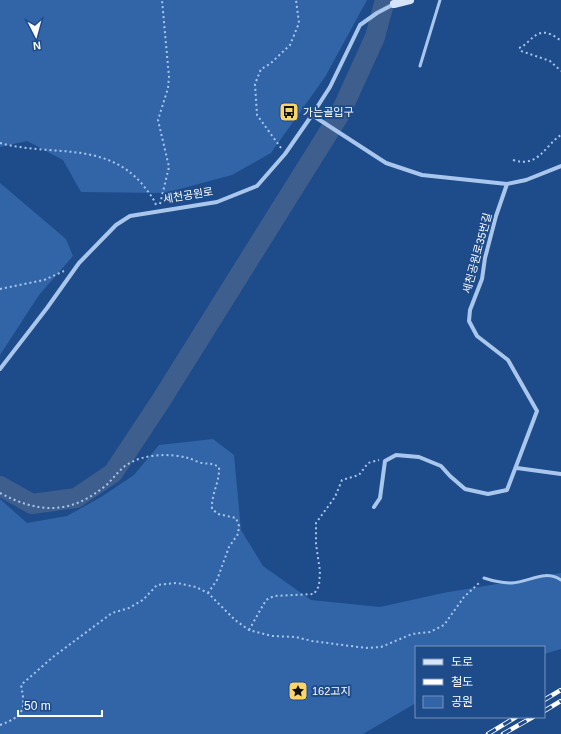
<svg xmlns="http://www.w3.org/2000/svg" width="561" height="734" font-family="Arial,'Noto Sans KR',sans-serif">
<rect width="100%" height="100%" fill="#1e4b8a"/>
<path fill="#3265a8" d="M0 0H367L325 77 271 153 232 175 165 193 81 192 63 160 27 141 0 147Z
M0 183 66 239 73 256 39 295 0 355Z
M213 439 234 455 241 530 263 566 311 600 380 607 443 593 561 573V649L544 654V647H416V703L363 734H0V499L27 523 67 516 101 497 134 475 159 445Z"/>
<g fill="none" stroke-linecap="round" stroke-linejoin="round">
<path stroke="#3e5f8d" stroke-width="20" d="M0 486 32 504 76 498 113 473 160 402 340 114 375 37 385 0"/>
<path stroke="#a9c6ec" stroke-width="2" stroke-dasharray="2 3" stroke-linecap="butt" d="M519 48C530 44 535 28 550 34 554 35 557 39 561 40
M521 51 550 61 561 71
M0 143C50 157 105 140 143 185 148 192 153 197 156 205
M281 148 257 115 255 84 261 69 270 64 290 45 299 23 296 0
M513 160C539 168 544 146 561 135
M160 204 169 167 158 120 168 88 169 77 162 0
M0 289 44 280 64 271
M0 493C38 513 69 515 104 487 113 480 118 470 128 464 144 454 170 453 188 458 192 459 197 462 202 463 209 464 212 463 219 467 220 482 211 494 212 509L218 514 236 518 239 526 238 534 229 547 217 580 208 593
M249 630 266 600 274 596 314 594 319 586 320 571 316 544V523L335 497 342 480 359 475 368 463 379 460
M0 725C24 716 26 710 21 685L53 657 112 613 129 608 143 600 157 585 177 583 196 587 208 593 235 620 249 630 272 636 296 637 312 641 366 648 381 647 412 634 430 632 444 625 464 597 479 583"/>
<path stroke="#a9c6ec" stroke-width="3" d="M420 66 440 0
M484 578C493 581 503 583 512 583 530 582 544 569 561 580"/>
<path stroke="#a9c6ec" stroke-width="4" d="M312 115 386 163 422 175 507 184 526 180 561 166
M0 369 47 308 79 263 116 225 130 216 217 202 257 186 285 154 312 115 330 87 360 25 377 13 394 4
M517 468 561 474
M374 507 380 498 385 461 396 455 419 457 441 466 450 476 465 489 488 494 507 490 537 411 508 360 477 336 469 321 470 310 482 279 485 258 496 216 507 184"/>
<path stroke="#d5e4f9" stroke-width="8" d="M394 4 410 0"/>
<defs>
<path id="rail" d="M544 700 561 690
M544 711 561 701
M488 734 516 717
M503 734 533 717"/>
</defs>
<use href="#rail" stroke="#fff" stroke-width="4.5"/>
<use href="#rail" stroke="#1e4b8a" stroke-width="3" stroke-dasharray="9" stroke-linecap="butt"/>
</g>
<defs>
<symbol id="bus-square" viewBox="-11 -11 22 22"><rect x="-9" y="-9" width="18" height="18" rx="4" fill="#fad369" stroke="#1e4b8a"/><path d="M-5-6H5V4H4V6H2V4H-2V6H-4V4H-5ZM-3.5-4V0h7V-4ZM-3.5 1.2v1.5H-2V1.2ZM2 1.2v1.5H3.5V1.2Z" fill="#111"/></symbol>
<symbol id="sight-square" viewBox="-11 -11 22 22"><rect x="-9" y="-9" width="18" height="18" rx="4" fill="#fad369" stroke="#1e4b8a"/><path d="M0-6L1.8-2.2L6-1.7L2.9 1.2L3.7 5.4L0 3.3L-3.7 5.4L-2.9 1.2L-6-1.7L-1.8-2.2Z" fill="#111"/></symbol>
</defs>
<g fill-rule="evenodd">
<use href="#bus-square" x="278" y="101" width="22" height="22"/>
<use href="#sight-square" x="287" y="680" width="22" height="22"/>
</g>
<g text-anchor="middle" stroke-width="4" stroke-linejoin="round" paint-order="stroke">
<g font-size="11" fill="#fff" stroke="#1e4b8a" text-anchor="start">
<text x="303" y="116">가는골입구</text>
<text x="312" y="695">162고지</text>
</g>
<g font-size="11" fill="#fff" stroke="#1e4b8a">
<text transform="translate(188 195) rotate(-9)" y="4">세천공원로</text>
<text transform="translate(477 253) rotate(-75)" y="4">세천공원로35번길</text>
</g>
</g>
<rect x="415" y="646" width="130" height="72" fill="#1e4b8a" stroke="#7893b9"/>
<rect x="423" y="659" width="20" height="6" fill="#d5e4f9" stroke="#7893b9"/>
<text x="451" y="666" font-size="12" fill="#ffffff">도로</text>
<rect x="423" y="679" width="20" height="6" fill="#ffffff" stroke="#7893b9"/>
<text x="451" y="686" font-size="12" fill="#ffffff">철도</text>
<rect x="423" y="696" width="20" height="12" fill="#3265a8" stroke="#7893b9"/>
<text x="451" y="706" font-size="12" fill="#ffffff">공원</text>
<g transform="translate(36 36) rotate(174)" stroke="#1e4b8a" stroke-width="3" paint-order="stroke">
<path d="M0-3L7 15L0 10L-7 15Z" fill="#ffffff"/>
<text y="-6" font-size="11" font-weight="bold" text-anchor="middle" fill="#ffffff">N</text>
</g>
<path d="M18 710v6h84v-6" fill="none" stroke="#ffffff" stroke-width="2"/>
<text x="24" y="710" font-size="12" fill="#ffffff" stroke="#1e4b8a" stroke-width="3" paint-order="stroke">50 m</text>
</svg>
